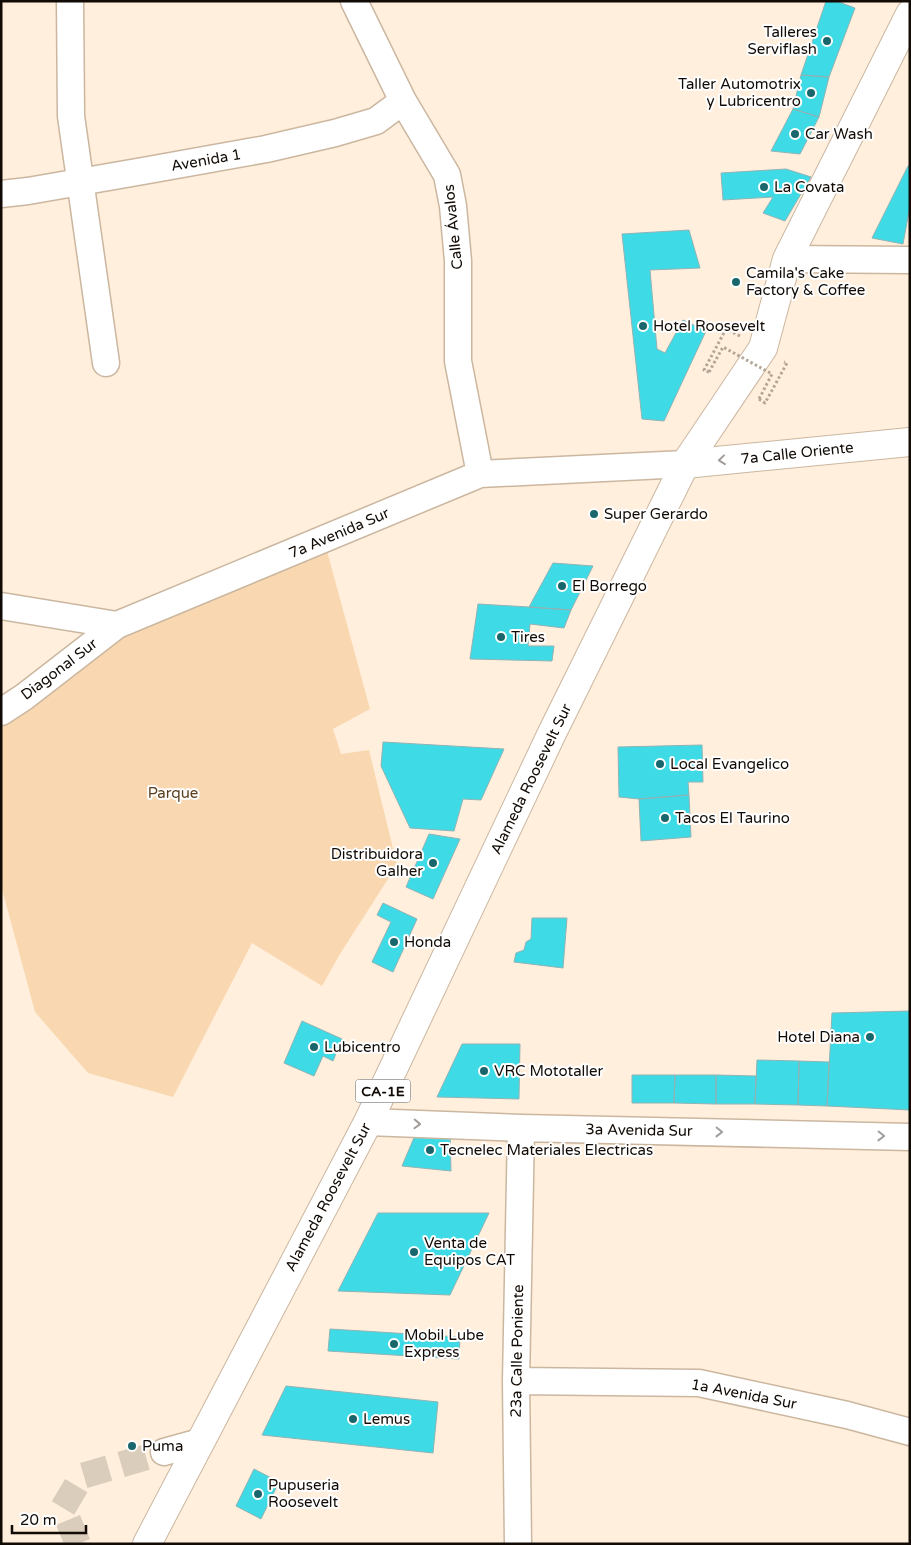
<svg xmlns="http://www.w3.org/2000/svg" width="911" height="1545" font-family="'Varela Round',sans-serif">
<rect width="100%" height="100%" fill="#ffefdc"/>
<path fill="#f9d8b1" d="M327 551 370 709 333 729 341 754 369 750 397 865 340 954 322 986 252 943 173 1097 88 1073 35 1012 1 885V706L117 625Z"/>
<path fill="#3edbe6" stroke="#8fb3b5" d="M826 1H836L855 8 829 77 801 75Z
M801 75 829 77 819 117 793 109Z
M793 109 819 117 800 154 771 151Z
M908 166H910V206L903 244 872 238Z
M786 169 811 177 785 221 763 213 773 197 723 200 721 173Z
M689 230 700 268 650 270 657 349 665 353 683 320 706 331 664 421 642 419 622 234Z
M553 563 593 566 571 610 529 607Z
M478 604 529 607 571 610 564 628 530 624 528 646H554L552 661 470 659Z
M383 742 504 749 481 800 463 799 454 831 410 828 381 766Z
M702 745 703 782H688L689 795 639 799 619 797 618 747Z
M689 795 691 837 641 841 639 799Z
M429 834 460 839 433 899 406 887Z
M383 903 417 919 393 972 372 962 391 922 377 915Z
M532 918H567L563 968 514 962 516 953 524 950 526 942 531 939Z
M910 1011V1110L827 1106 832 1013Z
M302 1021 342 1039 333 1061 323 1056 314 1076 284 1063Z
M462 1044H520L519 1099 437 1097Z
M757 1060 799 1061 798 1105 755 1104Z
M799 1061 829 1062 827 1106 798 1105Z
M632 1075H675L674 1103H632Z
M675 1075H716V1104L674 1103Z
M716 1075 756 1076 755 1104H716Z
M450 1132 451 1171 402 1166 416 1133Z
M378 1213H489L450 1295 338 1291Z
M330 1329 460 1337 459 1359 328 1351Z
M286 1386 438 1402 433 1453 262 1435Z
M254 1469 279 1482 261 1519 236 1506Z"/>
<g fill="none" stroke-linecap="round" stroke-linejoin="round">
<path stroke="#dbcdbc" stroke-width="26" stroke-dasharray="26 13" stroke-linecap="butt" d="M78 1544 63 1508 82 1476 164 1452"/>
<defs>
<path id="minor" d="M70 1 71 116 106 363
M354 1 403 101 447 175 453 206 458 261V361L480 474
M1 194 28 191 143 171 266 149 335 133 376 121 403 101
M787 259 910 260
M1 606 117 625 480 474 685 464
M1 712 24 697 117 625
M368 1122 521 1128 910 1137
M516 1381 699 1383 847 1415 910 1432
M164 1452 200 1442
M518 1544 516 1381 521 1128"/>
<path id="major" d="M685 464 910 442"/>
<path id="highway" d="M147 1544 368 1122 552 733 685 464 763 348 787 259 910 14"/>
</defs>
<use href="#minor" stroke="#cbb7a0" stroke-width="29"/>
<use href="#major" stroke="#cbb7a0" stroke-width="30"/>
<use href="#highway" stroke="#cbb7a0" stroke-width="30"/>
<path stroke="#b3a697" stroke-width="3" stroke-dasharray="2.5 2.5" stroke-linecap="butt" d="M709 372 704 370 726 329 740 336
M759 399 765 403 787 363 784 362"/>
<use href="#minor" stroke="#fff" stroke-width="26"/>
<use href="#major" stroke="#fff" stroke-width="28"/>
<use href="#highway" stroke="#fff" stroke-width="28"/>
<path stroke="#b3a697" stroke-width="3" stroke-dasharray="2.5 2.5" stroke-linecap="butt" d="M709 372 723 347 772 374 759 399"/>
</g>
<defs><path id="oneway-chevron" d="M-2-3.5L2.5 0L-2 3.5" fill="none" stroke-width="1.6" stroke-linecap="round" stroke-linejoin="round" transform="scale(1.25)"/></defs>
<g stroke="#a09d9b">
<use href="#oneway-chevron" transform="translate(722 460) rotate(174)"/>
<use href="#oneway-chevron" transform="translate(417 1124) rotate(2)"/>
<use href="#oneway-chevron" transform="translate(719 1132) rotate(1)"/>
<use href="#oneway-chevron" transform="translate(881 1136) rotate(1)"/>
</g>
<g fill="#19666c" stroke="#fff" stroke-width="2">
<circle cx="827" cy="41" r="5"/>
<circle cx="811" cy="93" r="5"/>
<circle cx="795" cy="134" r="5"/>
<circle cx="764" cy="187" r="5"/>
<circle cx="736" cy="282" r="5"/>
<circle cx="643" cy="326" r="5"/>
<circle cx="594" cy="514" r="5"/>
<circle cx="562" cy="586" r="5"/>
<circle cx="501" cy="637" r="5"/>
<circle cx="660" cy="764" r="5"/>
<circle cx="665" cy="818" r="5"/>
<circle cx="433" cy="863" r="5"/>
<circle cx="394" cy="942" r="5"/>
<circle cx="870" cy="1037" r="5"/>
<circle cx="314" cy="1047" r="5"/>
<circle cx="484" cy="1071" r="5"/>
<circle cx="430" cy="1150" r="5"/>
<circle cx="414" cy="1252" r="5"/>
<circle cx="394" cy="1344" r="5"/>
<circle cx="353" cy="1419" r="5"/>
<circle cx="132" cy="1446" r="5"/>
<circle cx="258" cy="1494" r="5"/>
</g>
<g text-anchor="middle" stroke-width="4" stroke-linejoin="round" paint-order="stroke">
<rect fill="#fff" stroke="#595450" stroke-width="1" x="355.5" y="1079.5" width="55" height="23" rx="4"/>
<g font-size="14" font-weight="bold" fill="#120b05">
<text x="383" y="1096">CA-1E</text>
</g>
<g font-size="15" fill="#120b05" stroke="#fff" text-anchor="start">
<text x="817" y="37" text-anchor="end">Talleres<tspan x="817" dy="17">Serviflash</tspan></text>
<text x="801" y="89" text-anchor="end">Taller Automotrix<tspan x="801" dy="17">y Lubricentro</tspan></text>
<text x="805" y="139">Car Wash</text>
<text x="774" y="192">La Covata</text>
<text x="746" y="278">Camila's Cake<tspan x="746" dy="17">Factory &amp; Coffee</tspan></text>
<text x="653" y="331">Hotel Roosevelt</text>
<text x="604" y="519">Super Gerardo</text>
<text x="572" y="591">El Borrego</text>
<text x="511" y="642">Tires</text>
<text x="670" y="769">Local Evangelico</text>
<text x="675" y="823">Tacos El Taurino</text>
<text x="423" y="859" text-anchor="end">Distribuidora<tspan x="423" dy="17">Galher</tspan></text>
<text x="404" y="947">Honda</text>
<text x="860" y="1042" text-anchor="end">Hotel Diana</text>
<text x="324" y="1052">Lubicentro</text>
<text x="494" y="1076">VRC Mototaller</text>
<text x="440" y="1155">Tecnelec Materiales Electricas</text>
<text x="424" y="1248">Venta de<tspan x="424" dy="17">Equipos CAT</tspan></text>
<text x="404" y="1340">Mobil Lube<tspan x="404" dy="17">Express</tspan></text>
<text x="363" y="1424">Lemus</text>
<text x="142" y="1451">Puma</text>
<text x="268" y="1490">Pupuseria<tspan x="268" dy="17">Roosevelt</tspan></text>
</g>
<g font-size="15" fill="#120b05" stroke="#fff">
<text transform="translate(206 160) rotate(-10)" y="5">Avenida 1</text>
<text transform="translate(453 227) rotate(-96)" y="5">Calle Ávalos</text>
<text transform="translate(797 453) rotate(-6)" y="5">7a Calle Oriente</text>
<text transform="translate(339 533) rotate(-23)" y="5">7a Avenida Sur</text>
<text transform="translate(59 669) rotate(-37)" y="5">Diagonal Sur</text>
<text transform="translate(531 779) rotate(-64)" y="5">Alameda Roosevelt Sur</text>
<text transform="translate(639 1130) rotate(1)" y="5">3a Avenida Sur</text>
<text transform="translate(328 1197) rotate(-62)" y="5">Alameda Roosevelt Sur</text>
<text transform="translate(517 1351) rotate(-89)" y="5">23a Calle Poniente</text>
<text transform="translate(744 1394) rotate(11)" y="5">1a Avenida Sur</text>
</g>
<g font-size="15" fill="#593f1c" stroke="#fff">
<text x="173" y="798">Parque</text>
</g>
</g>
<rect width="911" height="1545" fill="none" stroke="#120b05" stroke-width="5"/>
<path d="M12 1525v8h74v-8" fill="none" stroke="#120b05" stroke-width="2.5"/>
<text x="20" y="1525" font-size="15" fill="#120b05" stroke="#ffffff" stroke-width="4" paint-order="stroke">20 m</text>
</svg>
